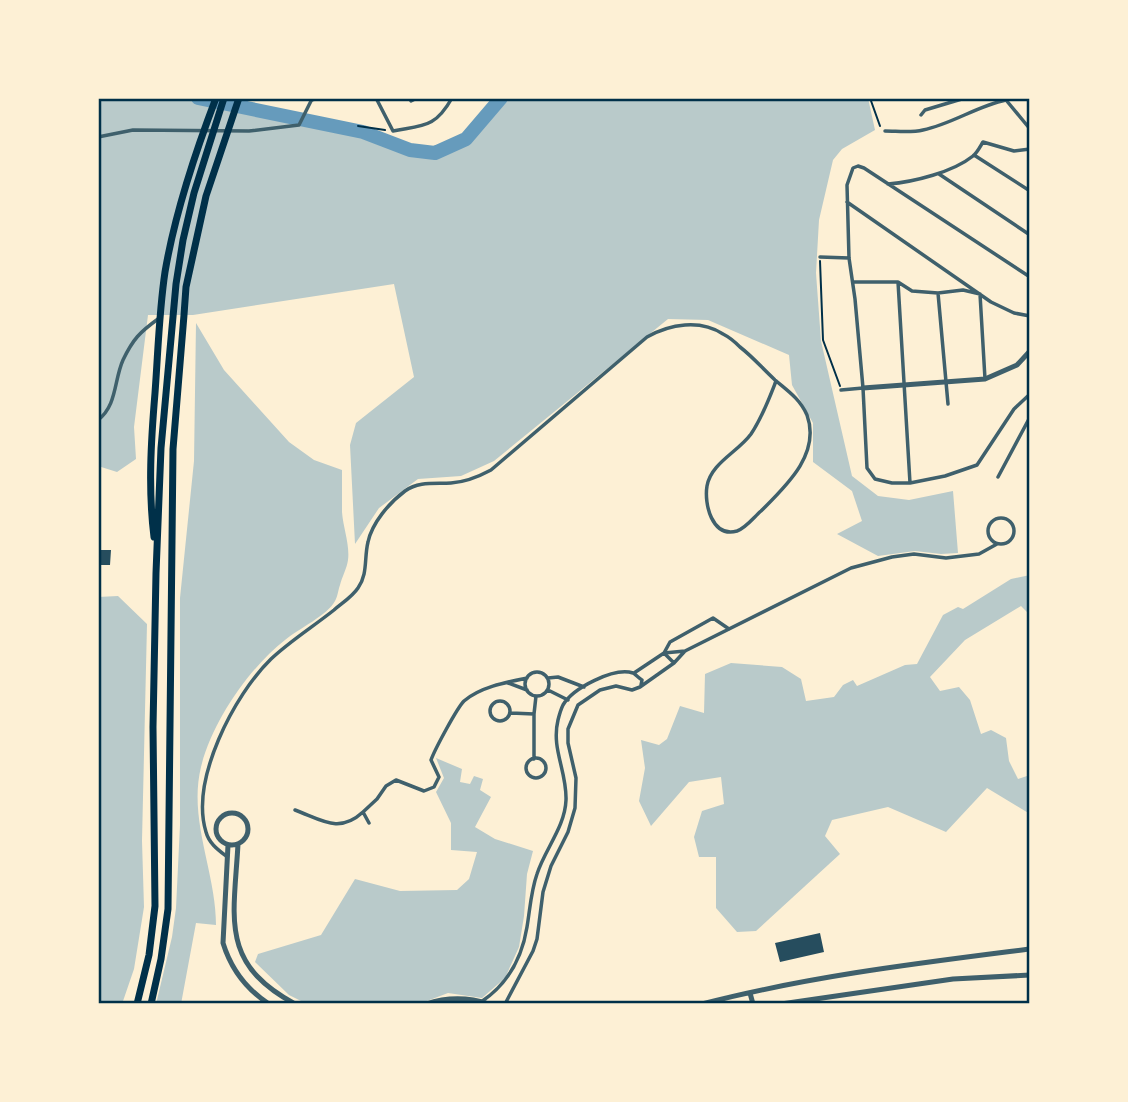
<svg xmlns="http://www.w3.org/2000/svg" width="1128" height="1102" font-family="'PT Sans Narrow',sans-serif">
<rect width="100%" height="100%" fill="#fdf0d5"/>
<path fill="#b9caca" d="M98 98H198L363 132 410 150 435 153 466 139 501 98H868L875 130 842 149 833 160 819 220 816 273 821 341 852 476 878 496 909 500 953 491 958 553 941 554 915 551 878 556 837 534 862 521 852 491 813 462V423L792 385 789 355 708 320 668 319 494 461 461 476 418 479 379 508 355 544 350 445 356 423 414 377 394 284 193 315H148L134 427 136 459 117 472 98 466Z
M196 323 224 370 289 442 314 460 342 470C342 484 342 498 342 512 343 527 350 545 348 560 347 568 342 577 340 585 338 590 338 596 335 601 328 615 298 629 285 640 249 668 212 722 201 767 188 820 216 872 216 925L196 923 181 1004H156L172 937 176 908 180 825V598L194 461Z
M1030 575V615L1021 606 965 640 930 677 940 691 959 687 970 700 981 734 991 730 1006 738 1009 761 1018 779 1030 775V814L987 788 946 832 888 807 832 820 825 836 840 854 756 931 737 932 716 908V857H699L694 837 702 811 724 804 721 777 689 782 651 826 639 801 645 768 641 740 659 745 667 739 680 706 704 713 705 674 731 663 782 667 801 679 806 701 834 697 843 685 853 680 857 686 905 665 917 664 943 615 958 607 963 609 1011 579Z
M118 596 147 624 142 841 144 907 134 969 122 1004H98V597Z
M436 758 462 769 460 782 470 784 474 776 483 779 480 790 491 797 475 827 495 839 533 851 527 874 524 916 519 947 505 978 482 998 448 993 419 1004H307L289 995 255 962 258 954 321 935 355 879 400 891 457 890 469 879 477 852 451 850V823L436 792 444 778Z"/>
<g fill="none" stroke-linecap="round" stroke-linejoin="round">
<path stroke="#669bbc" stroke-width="14" d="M198 98 363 132 410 150 435 153 466 139 501 98"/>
</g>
<path fill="#264d5e" d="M98 550H111L110 565H98Z
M820 933 824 952 780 962 775 943Z"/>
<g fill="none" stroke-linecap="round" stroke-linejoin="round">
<path stroke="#003049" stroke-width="2" d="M870 98 880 126
M358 126 385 130
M820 261 823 340 840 386"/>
<path stroke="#3f606c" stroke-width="3.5" d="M376 98 393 131C424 125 435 128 452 98
M411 101 417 98
M921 115 925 110 965 98
M885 131C897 131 911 133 923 130 952 124 977 106 1006 100L1030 129
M98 137 133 130 249 131 299 125 312 99
M974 155 1030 191
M939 174 1030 235
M888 184C914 182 953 172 973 156 977 153 980 147 983 142L1014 151 1030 149
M847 202 991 302 1014 313 1030 316
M820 257 849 258
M1030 277 864 168 858 166 853 168 847 185 849 258 855 299 863 388 867 468 875 479 892 483H910L945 476 977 465 1014 409 1030 394
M853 282H898L912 291 938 293 963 290 980 294 985 379
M898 282 910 483
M938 293 948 404
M841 390 863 388
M98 420C117 406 114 380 123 360 133 339 140 332 158 319
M998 477 1030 417
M988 531a13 13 0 1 1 26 0a13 13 0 1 1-26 0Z
M664 653 670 642 713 618 729 629
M664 653 674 663
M525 684a12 12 0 1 1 24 0a12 12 0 1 1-24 0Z
M634 673 664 653 685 651
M548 678 558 677 584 687
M508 683 527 690
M548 690 568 700
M490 711a10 10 0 1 1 20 0a10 10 0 1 1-20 0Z
M511 713 534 714
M526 768a10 10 0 1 1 20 0a10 10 0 1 1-20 0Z
M534 759V714L536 696
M295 810C322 820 339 834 363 812
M369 823 363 812 377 799 386 786 396 780 424 791 434 787 439 777 431 760C435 749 457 708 464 701 480 687 507 682 527 678
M226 856C217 849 209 843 206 832 190 780 234 695 271 659 290 641 314 626 334 610 342 603 352 597 358 588 368 574 364 558 368 542 372 523 389 503 405 491 419 481 435 484 451 483 466 482 478 477 491 470L647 337C670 324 700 319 723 334 729 337 735 342 740 347 753 357 763 369 775 380 788 391 800 399 807 415 821 454 786 486 761 511 754 517 746 528 737 531 712 538 704 504 707 486 711 463 738 452 751 434 762 418 769 399 776 381
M481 1002C508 984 522 958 527 927 530 909 531 891 537 874 545 849 565 827 566 800 567 771 551 749 558 720 559 716 561 709 563 705 573 688 614 667 633 673 635 674 640 679 642 680L641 685
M505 1004 533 951 537 939 543 892 551 866 568 832 575 808 576 778 568 743V729L578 705 600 690 616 686 632 690 640 687 674 663 685 651 851 568 892 557 914 554 946 558 979 554 997 544"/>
<path stroke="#3f606c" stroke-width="5" d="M312 99 316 98
M863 388 985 379 1017 365 1030 351
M216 829a16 16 0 1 1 32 0a16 16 0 1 1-32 0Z
M238 844C234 918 219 963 295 1004
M228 845 223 943C231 969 246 989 269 1004
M750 993 753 1004
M426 1004C447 997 468 997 489 1004
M702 1004C810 976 920 963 1030 949
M781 1004 953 979 1030 975"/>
<path stroke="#003049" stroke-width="7" d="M154 537C148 489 151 441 155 393 158 353 159 312 165 272 175 213 195 153 216 98
M137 1004 149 955 155 906 153 727 156 573 161 448 176 284 183 240 194 193 224 98
M151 1004 161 959 168 909 173 449 184 315 186 287 206 196 239 98"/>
</g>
<rect width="1128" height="1102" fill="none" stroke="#fdf0d5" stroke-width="200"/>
<rect x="100" y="100" width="928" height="902" fill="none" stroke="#003049" stroke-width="2.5"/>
</svg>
